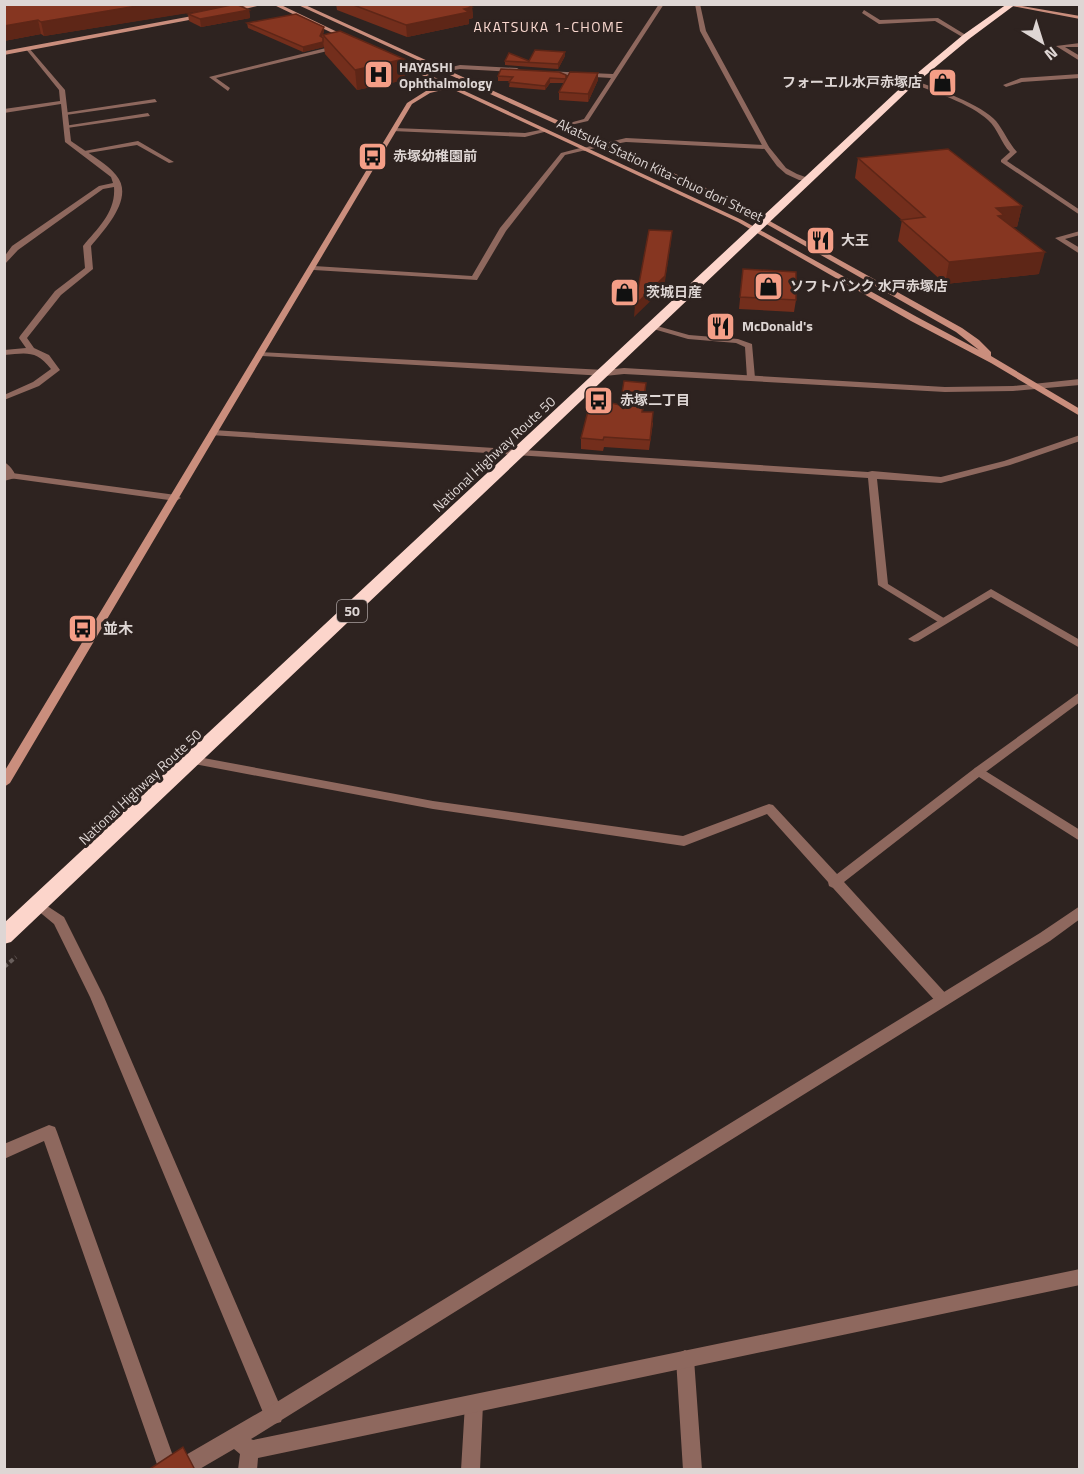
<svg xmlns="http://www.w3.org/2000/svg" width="1084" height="1474" font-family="'Titillium Web','Noto Sans JP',sans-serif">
<rect width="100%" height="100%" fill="#2e2320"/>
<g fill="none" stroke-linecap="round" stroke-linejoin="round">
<path stroke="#695f5c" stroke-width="4" stroke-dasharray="4.5 3" stroke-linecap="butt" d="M4 967 16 957"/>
<path fill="#8e685e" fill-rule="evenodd" d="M338 45 340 48 216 78 230 88 228 91 209 77Z
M1080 74V78L1022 82 1006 87 1003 85 1021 78Z
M155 99 157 102 66 115 63 113Z
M148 113 150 116 67 128 64 126Z
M626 138 766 145 769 147 766 149 626 142 604 146 601 144Z
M138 141 174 162 169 163 137 145 82 154 79 152Z
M584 147 586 148V150L565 155 506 231 477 280 314 270 310 268 314 266 472 276 500 228 561 153Z
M259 352 605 370 624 368 945 387 1013 386 1080 379V385L1013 391 945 392 624 374 605 376 262 356 258 354Z
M213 430 868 472 872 471 941 477 1004 461 1080 435V441L1010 465 941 483 877 479 888 584 947 620 948 622 943 625 878 585 868 478 210 435V431Z
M12 473 176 495 181 498 176 501 9 478V474Z
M193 756 433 801 683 836 769 804 773 805 837 874 975 768 979 767 1080 830V841L979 777 844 882 948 996 950 1000 948 1004 943 1006 938 1004 833 888 829 886 828 882 767 814 684 846 433 809 189 763 187 760 189 757Z
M38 900 64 917 104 997 281 1408 283 1415 281 1422 274 1424 267 1422 90 997 54 924 31 905 33 901Z
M49 1125 55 1127 57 1132 178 1470H159L44 1141 4 1159V1144Z
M685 1350 691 1353 694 1359 702 1470H683L676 1359 679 1353Z
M474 1395 481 1397 483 1404 480 1470H461L465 1404 467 1397Z"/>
<path fill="#8e685e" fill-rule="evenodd" d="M659 4H664L588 121 562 127V125L584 119 611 78 546 74 544 71 613 74Z
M695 4H700L706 31 769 147 786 168 797 174 811 179V181L799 180 786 174 777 166 763 147 700 31Z
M864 10 880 20 938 18 969 37 964 38 935 21 879 24 862 13Z
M1080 43V47H1065L1080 56V61L1056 46Z
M25 48H29L65 90 71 141C83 150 108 164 116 175 135 197 106 228 91 246L93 269 61 295 27 338 34 348 49 355 60 370 39 386 4 400V395L33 382 51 369C36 350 27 353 4 355V350L26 348 19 338 20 336 55 291 85 268 83 246C98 228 116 212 114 187L103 189 18 250 4 265V257L12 246 99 186 113 183 111 177 65 142 61 104 4 113V109L60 101 59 90Z
M460 65 517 68 520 70 517 72 460 69 442 72 439 70Z
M912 80C932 86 984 106 996 121 1004 131 1008 142 1017 152L1007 161 1080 210V215L1001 162V160L1010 152C1001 143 998 129 988 120 971 104 933 91 910 83Z
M394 128 525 133 545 129 548 131 525 137 392 131Z
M604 142 606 143V145L584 151 581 149Z
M1080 231V235L1065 239 1080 248V254L1055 238Z
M650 324 689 335 738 339 752 344 755 378 751 381 747 378 745 347 736 343 688 339 650 328Z
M4 462C9 464 17 474 15 478L4 481V475H6Z
M991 589 1080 640V648L991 597 918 641 914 642 908 639Z
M1080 692V702L983 774H975L973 771 975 768Z
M1080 906V919L1050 941 251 1439 253 1440 1080 1269V1285L258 1458 257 1470H238L240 1454 234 1449 198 1470H170L172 1463 267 1408 1040 933Z"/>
<path fill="#ca8e7d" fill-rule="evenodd" d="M253 4H265L229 13 226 11Z
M272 4H279L352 39 347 40Z
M296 4H303L730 199 962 328 979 340 991 352V356L1080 409V416L991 363 911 321 738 222 450 88 430 93 412 104 10 783 4 787V772L407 103 426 91 445 86 386 58 391 57 451 85 463 81ZM468 84 726 201 956 332 979 350 917 317 742 220 456 87Z
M1010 4 1080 16V19L1012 6Z
M203 14 205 17 4 55V51Z"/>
<path fill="#fcd5cb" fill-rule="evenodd" d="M1007 4H1016L969 39 915 84 11 942 4 944V923L909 80 963 35Z"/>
</g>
<path fill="#732e1c" d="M4 4H225L226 6 249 10 250 18 201 27 189 21 188 14 217 8 44 36 41 34 4 41Z
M336 4H466L472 7 473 18 469 19V24L407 37 337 10Z
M247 23 324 27V31L323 35 405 80 357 90 325 54 324 47 303 52 248 28Z
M565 56 558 69 505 65V61H529Z
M598 73V80L588 102 559 100V92L564 83H550L545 90 509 87 510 81H498V76L566 78Z
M858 158 1022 206 1017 227H1013L1039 274 945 284 898 241 902 220 855 178Z
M743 269 796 300 794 312 739 309Z
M646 393 643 412 653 423 649 450 604 447 603 451 581 449V438L620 405Z"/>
<path fill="#5e2617" d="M149 4H225L226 7 44 36 41 22Z
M472 7 473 18 469 19V24L407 37 406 25Z
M249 10 250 18 201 27 200 19Z
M38 20 41 34 4 41V26Z
M324 27V31L320 41V36Z
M323 42 324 47 303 52V47Z
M565 52V56L558 69V64Z
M404 59 405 80 357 90 355 70Z
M598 73V80L588 102V94Z
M550 78V83L545 90V86Z
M1022 206 1017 227 1001 228 996 208Z
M672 231 671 242 664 288 634 317 635 305Z
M1045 252 1039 274 945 284 949 262Z
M646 383V393L641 422 642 412Z"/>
<path fill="#863621" stroke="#5e2617" stroke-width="1.5" d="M4 4H149L41 22 38 20 4 26Z
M236 4 249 10 200 19 188 14Z
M351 4H466L472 7 464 9 469 12 406 25Z
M296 14 324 27 320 36 323 38V42L303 47 247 23Z
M340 31 404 59 355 70 323 35Z
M535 50 565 52 558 64 505 61 509 53 529 61Z
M501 69 559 72 566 75V79L550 78 545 86 509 82 513 77 498 76Z
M570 72 598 73 588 94 559 92Z
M948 149 1022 206 996 208 1004 215 998 216 1045 252 949 262 901 220 925 217 858 158Z
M649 230 672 231 665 276 635 305Z
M743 269 796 272V300L740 297Z
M624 381 646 383 642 412H653L650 440 604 437 603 440 581 438 588 411 599 400 620 405Z
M183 1447 195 1470H148Z"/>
<defs>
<symbol id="hospital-square" viewBox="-11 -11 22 22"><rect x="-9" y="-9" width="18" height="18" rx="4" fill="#f49e87" stroke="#2e2320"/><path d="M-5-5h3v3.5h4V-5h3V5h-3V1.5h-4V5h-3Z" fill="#111"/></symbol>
<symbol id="shop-square" viewBox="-11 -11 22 22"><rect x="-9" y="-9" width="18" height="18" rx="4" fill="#f49e87" stroke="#2e2320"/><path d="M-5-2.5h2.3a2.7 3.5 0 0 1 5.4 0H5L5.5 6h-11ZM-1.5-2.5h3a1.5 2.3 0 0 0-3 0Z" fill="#111"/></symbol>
<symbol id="bus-square" viewBox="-11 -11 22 22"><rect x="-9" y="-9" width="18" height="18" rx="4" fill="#f49e87" stroke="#2e2320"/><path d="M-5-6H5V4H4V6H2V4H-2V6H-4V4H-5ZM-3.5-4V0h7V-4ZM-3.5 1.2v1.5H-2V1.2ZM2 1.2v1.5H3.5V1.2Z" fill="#111"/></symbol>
<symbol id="restaurant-square" viewBox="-11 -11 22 22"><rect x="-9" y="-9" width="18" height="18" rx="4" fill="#f49e87" stroke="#2e2320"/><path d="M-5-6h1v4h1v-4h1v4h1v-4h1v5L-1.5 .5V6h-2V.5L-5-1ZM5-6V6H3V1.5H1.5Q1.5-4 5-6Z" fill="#111"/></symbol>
</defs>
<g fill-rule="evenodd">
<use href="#hospital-square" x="362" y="58" width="33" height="33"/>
<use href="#shop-square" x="926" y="66" width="33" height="33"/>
<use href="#bus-square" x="356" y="140" width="33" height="33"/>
<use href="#restaurant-square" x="804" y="224" width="33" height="33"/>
<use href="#shop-square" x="752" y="270" width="33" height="33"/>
<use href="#shop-square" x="608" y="276" width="33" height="33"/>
<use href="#restaurant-square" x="704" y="310" width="33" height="33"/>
<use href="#bus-square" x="582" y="384" width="33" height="33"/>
<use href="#bus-square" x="66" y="612" width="33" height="33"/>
</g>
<g text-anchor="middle" stroke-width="6" stroke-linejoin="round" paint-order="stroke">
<g font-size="14" letter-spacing="1.5" fill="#fcdad1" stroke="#2e2320">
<text x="549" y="32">AKATSUKA 1-CHOME</text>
</g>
<g font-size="14" font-weight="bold" fill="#ded6d4" stroke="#2e2320" text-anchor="start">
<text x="399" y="72">HAYASHI<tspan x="399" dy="16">Ophthalmology</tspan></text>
<text x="922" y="87" text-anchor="end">フォーエル水戸赤塚店</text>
<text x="393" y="161">赤塚幼稚園前</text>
<text x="841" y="245">大王</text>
<text x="790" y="291">ソフトバンク 水戸赤塚店</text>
<text x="646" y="297">茨城日産</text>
<text x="742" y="331">McDonald's</text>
<text x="620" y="405">赤塚二丁目</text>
</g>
<g font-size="14" fill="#ded6d4" stroke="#2e2320">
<text transform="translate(660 170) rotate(25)" y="5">Akatsuka Station Kita-chuo dori Street</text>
<text transform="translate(494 454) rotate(-43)" y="5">National Highway Route 50</text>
<text transform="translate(140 787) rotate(-43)" y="5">National Highway Route 50</text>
</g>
<rect fill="#2e2320" stroke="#a9a09e" stroke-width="1.5" x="337" y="600" width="30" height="22" rx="4.5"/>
<g font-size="14" font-weight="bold" fill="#ded6d4">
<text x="352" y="616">50</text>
</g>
<g font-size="15" font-weight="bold" fill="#ded6d4" stroke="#2e2320" text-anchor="start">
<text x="103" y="634">並木</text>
</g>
</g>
<rect width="1084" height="1474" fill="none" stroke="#ded6d4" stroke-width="12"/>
<g transform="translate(1042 42) rotate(142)" stroke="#2e2320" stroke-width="4.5" paint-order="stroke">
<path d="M0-4.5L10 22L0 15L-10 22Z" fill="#ded6d4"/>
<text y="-9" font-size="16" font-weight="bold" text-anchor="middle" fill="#ded6d4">N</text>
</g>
</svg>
